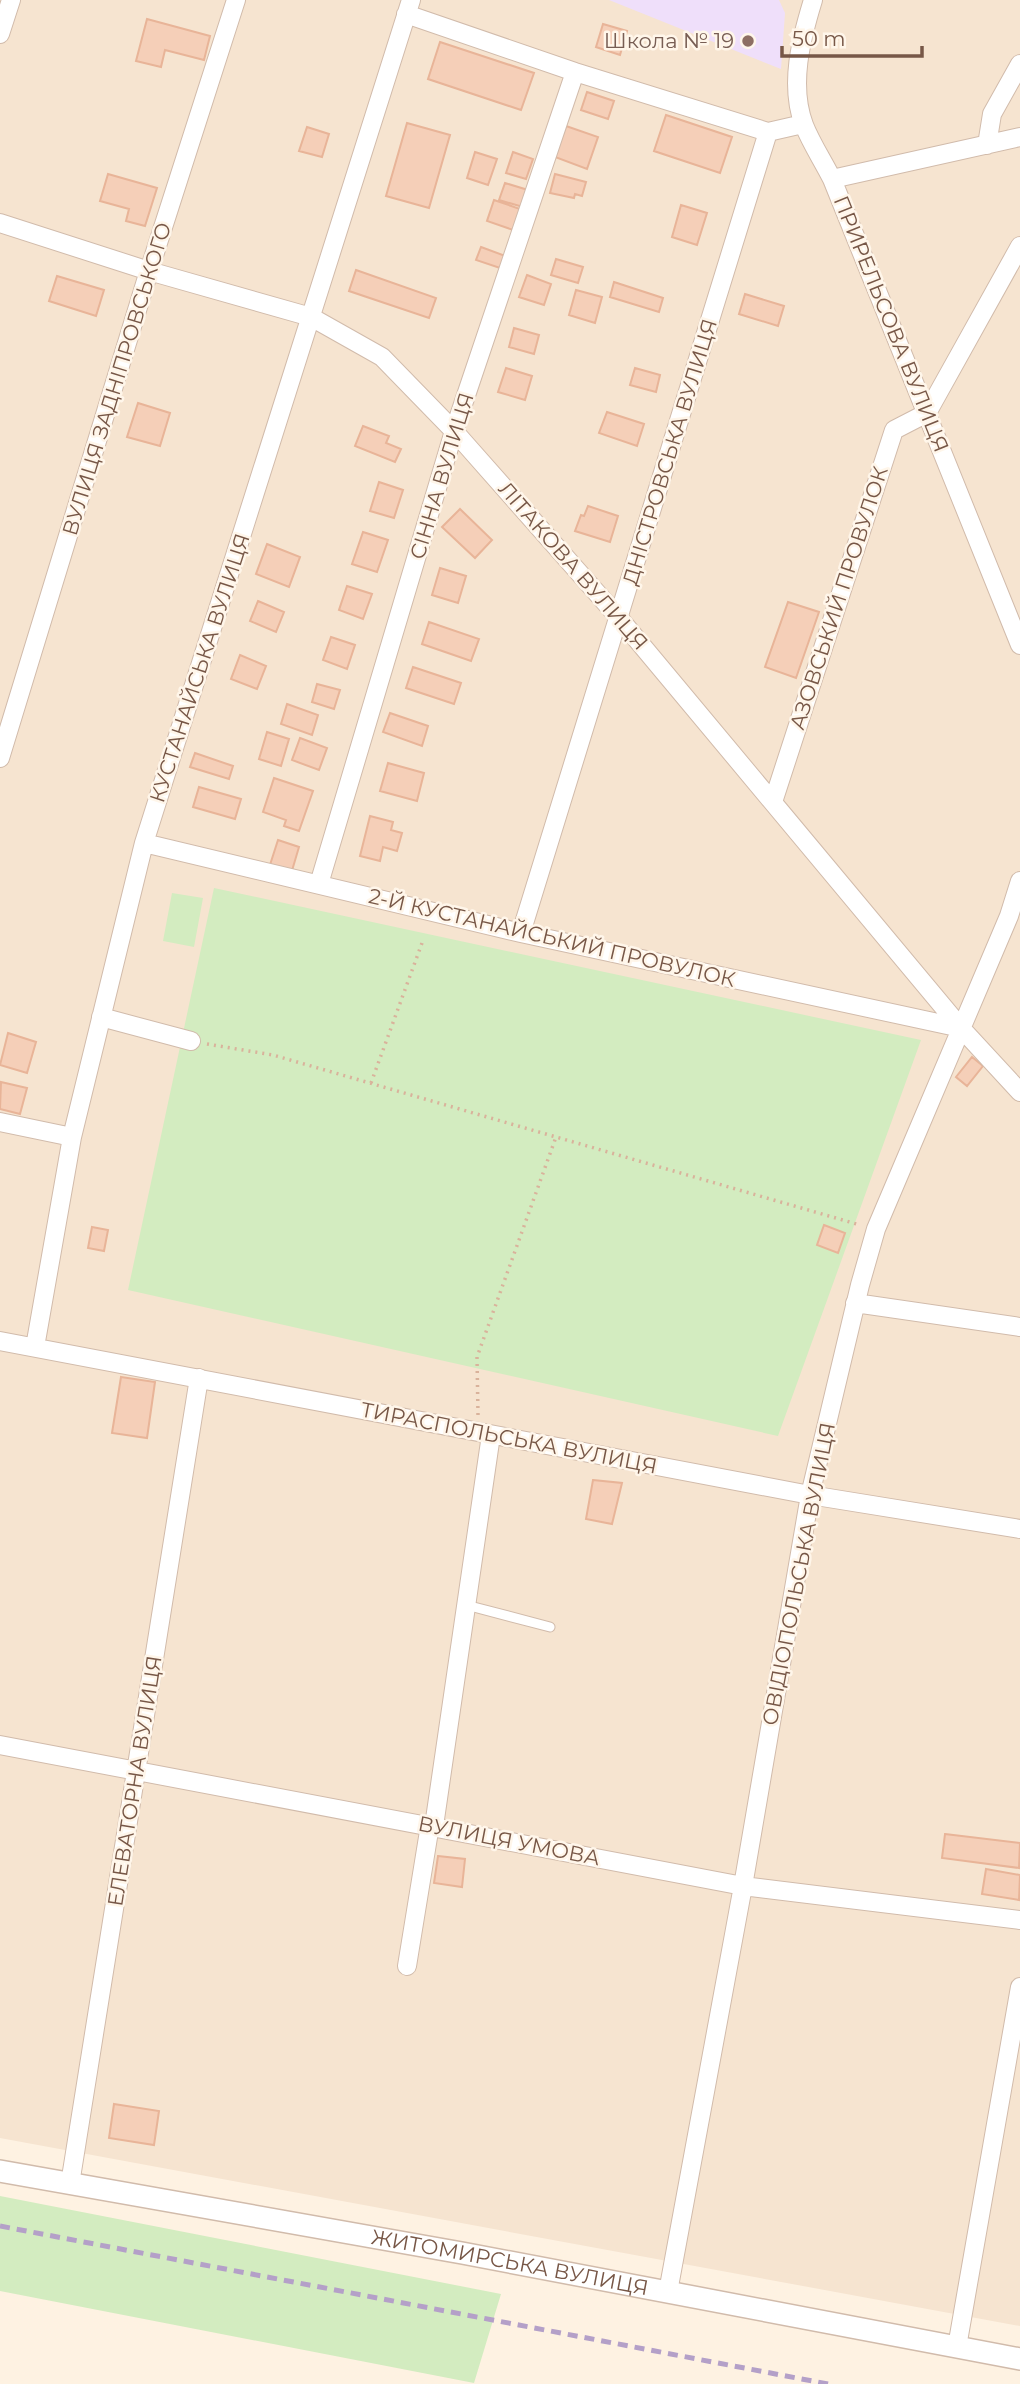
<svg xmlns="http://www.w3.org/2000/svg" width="1020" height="2384" font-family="Montserrat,sans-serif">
<rect width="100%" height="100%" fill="#fef2e2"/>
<path fill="#f6e4d0" d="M0 0H1020V2326L0 2138Z"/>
<path fill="#efdffa" d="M609 0H779L785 13 781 69Z"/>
<path fill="#d3ecc0" d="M214 888 921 1040 778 1436 128 1290Z
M172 893 203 898 194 947 163 941Z
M0 2196 501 2294 474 2383 0 2291Z"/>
<path fill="#f5cfb8" stroke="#e8b498" stroke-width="2" d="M147 19 210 36 204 60 165 50 161 67 136 61Z
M603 24 627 31 620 55 596 47Z
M440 42 534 73 521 110 428 79Z
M587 92 614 101 608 119 581 110Z
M666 115 732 137 720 173 654 151Z
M407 123 450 135 429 208 386 196Z
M566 126 598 137 587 169 555 157Z
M307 127 329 134 322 157 299 151Z
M475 152 497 159 488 185 467 178Z
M513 152 533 159 526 179 506 173Z
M108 174 157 188 145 226 126 221 129 209 100 201Z
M555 174 586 182 582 196 575 194 574 198 550 193Z
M505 183 528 190 523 207 499 200Z
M494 200 523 210 516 231 487 221Z
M681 205 707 213 697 245 672 237Z
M481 247 508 257 503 269 476 260Z
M556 259 583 267 578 283 551 275Z
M356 270 436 298 429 318 349 291Z
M527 275 551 284 544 305 519 297Z
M57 276 104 290 96 316 49 301Z
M614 282 663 298 659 312 610 297Z
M576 290 602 297 595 323 569 315Z
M745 294 784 306 778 326 739 314Z
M514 328 539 335 534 354 509 347Z
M506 368 532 376 525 400 498 392Z
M635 368 660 375 656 392 630 385Z
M138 403 170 413 160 446 127 437Z
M607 412 644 424 637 446 599 433Z
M363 426 389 436 386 443 401 449 395 462 355 446Z
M379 482 403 490 394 518 370 511Z
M588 506 618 516 610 542 575 531 581 515 584 516Z
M460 509 492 540 475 558 442 527Z
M363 532 388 540 377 572 352 564Z
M267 544 300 557 289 587 256 574Z
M440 568 466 576 458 603 432 595Z
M347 586 372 594 363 619 339 610Z
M258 601 284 612 276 632 250 621Z
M788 602 819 612 796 678 765 667Z
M429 622 479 639 471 661 422 644Z
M331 637 355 645 347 669 323 660Z
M240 655 266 666 257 689 231 679Z
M413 667 461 683 454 704 406 688Z
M317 684 340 690 334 709 312 702Z
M287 704 318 715 312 735 281 724Z
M390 713 428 726 422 746 383 732Z
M267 732 289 739 281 766 259 759Z
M300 738 327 748 319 770 292 760Z
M195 753 233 766 229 779 190 767Z
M388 763 424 773 417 801 380 791Z
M274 778 313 791 299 831 284 826 286 820 263 812Z
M199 787 241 799 235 819 193 807Z
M370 816 393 822 391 830 402 833 397 851 383 847 380 861 360 856Z
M278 840 299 847 291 874 269 868Z
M8 1033 36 1042 27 1073 0 1065Z
M972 1057 983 1066 967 1086 956 1077Z
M1 1082 27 1088 20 1114 0 1109Z
M824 1225 845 1233 838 1253 817 1245Z
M92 1227 108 1230 104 1251 88 1248Z
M121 1377 155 1382 147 1438 112 1433Z
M593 1480 622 1483 612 1524 586 1519Z
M945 1834 1020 1843 1019 1868 942 1858Z
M438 1856 465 1859 462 1887 434 1883Z
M986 1869 1020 1875 1019 1900 982 1894Z
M114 2104 159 2111 154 2145 109 2138Z"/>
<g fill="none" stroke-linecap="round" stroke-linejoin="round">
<defs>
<path id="service" d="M466 1605 550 1627"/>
<path id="minor" d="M813 0C801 39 789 85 804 125 811 143 823 161 832 179L1020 645
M406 14 575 72 768 132 803 124
M0 34 11 0
M987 145 992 114 1020 64
M832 179 1020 137
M0 223 149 271 311 317 382 357 454 431 619 618 961 1028 1020 1092
M0 758 149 271 236 0
M773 802 894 430 927 413 1020 246
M144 843 521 933 961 1028
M319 884 454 431 575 72
M521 933 768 132
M101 1017 191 1041
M0 1122 72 1137
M855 1303 1020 1327
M0 1341 810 1495 1020 1529
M35 1347 72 1137 144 843 411 0
M0 1745 743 1886 1020 1920
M434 1826 491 1435
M407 1966 430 1825
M70 2184 199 1378
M668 2292 743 1886 810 1495 860 1285 876 1229 1009 916 1020 881
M957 2347 1020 1987"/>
<g id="tertiary">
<path id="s1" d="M0 2171 462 2253 1020 2359"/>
</g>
</defs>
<use href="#service" stroke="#d1bbab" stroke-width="11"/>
<use href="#minor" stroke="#d1bbab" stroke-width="20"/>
<use href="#tertiary" stroke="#d1bbab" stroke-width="24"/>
<path stroke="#d9b29b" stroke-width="3.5" stroke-dasharray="2 5" stroke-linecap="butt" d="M207 1044 273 1055 860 1225
M371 1083 422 943
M478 1415 477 1357 556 1137"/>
<use href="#service" stroke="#fff" stroke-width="9"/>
<use href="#minor" stroke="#fff" stroke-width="18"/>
<use href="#tertiary" stroke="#fff" stroke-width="21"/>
<path stroke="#b4a0c8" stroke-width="5" stroke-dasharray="10 7" stroke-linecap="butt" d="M0 2226 828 2384"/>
</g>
<circle fill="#8d6e63" stroke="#fff6ea" stroke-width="2.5" cx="748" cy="41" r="7"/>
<g text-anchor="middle" stroke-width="5" stroke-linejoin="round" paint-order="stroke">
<g font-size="21" fill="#785e54" stroke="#fff6ea" text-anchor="end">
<text x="734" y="48">Школа № 19</text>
</g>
<g font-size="21" fill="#775747" stroke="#fff6ea">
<text transform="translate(891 324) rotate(68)" y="7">ПРИРЕЛЬСОВА ВУЛИЦЯ</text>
<text transform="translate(117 379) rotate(-73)" y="7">ВУЛИЦЯ ЗАДНІПРОВСЬКОГО</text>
<text transform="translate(670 452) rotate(-73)" y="7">ДНІСТРОВСЬКА ВУЛИЦЯ</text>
<text transform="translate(442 476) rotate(-73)" y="7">СІННА ВУЛИЦЯ</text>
<text transform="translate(573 566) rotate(49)" y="7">ЛІТАКОВА ВУЛИЦЯ</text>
<text transform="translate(839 598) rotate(-72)" y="7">АЗОВСЬКИЙ ПРОВУЛОК</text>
<text transform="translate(200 668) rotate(-72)" y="7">КУСТАНАЙСЬКА ВУЛИЦЯ</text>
<text transform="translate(552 938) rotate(13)" y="7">2-Й КУСТАНАЙСЬКИЙ ПРОВУЛОК</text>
<text transform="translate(509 1438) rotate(11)" y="7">ТИРАСПОЛЬСЬКА ВУЛИЦЯ</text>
<text transform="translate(799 1574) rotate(-79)" y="7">ОВІДІОПОЛЬСЬКА ВУЛИЦЯ</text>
<text transform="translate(135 1781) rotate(-81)" y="7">ЕЛЕВАТОРНА ВУЛИЦЯ</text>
<text transform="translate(509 1841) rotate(11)" y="7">ВУЛИЦЯ УМОВА</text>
<text dy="7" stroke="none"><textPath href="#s1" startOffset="518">ЖИТОМИРСЬКА ВУЛИЦЯ</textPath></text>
</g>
</g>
<path d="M782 46v10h140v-10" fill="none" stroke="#775747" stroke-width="3.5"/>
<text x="792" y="46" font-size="21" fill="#775747" stroke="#fff6ea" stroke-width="5" paint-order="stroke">50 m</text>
</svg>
